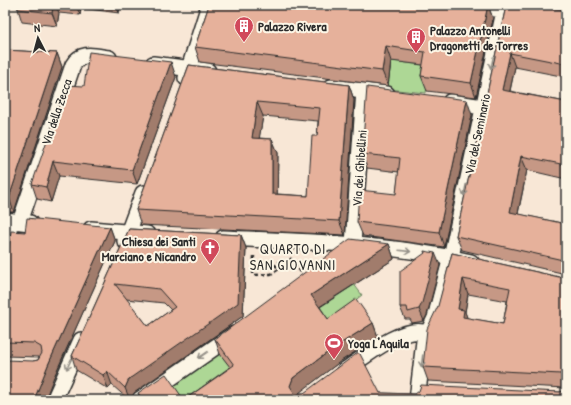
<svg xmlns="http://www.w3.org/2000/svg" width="571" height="405" font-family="'Patrick Hand',sans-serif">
<rect width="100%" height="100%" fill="#f8e7d6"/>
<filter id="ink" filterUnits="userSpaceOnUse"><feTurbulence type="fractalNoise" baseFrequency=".025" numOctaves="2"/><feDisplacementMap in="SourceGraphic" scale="8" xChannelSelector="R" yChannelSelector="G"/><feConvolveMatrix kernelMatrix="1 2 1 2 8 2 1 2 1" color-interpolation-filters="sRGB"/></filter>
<g filter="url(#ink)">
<path fill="#add795" stroke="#6c8160" d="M377 59 430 66 426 93 387 89 390 68Z
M353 283 362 295 353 302 334 333 316 309Z
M218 350 239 379 209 400H179L169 385Z"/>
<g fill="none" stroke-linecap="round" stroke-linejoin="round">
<defs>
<path id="street" d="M462 5 513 11
M153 64 208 71
M186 78 209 5
M331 87 387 94
M450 102 483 107
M5 220 30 223
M20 222 73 65C81 51 95 56 109 58
M91 229 147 234
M223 238C306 242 390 243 471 262
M125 241 143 193
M353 244 364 91
M5 267 10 221
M345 370C364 357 404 324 427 333
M54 400 81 340
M139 400 234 334
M417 400 424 341 435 318 451 257 504 11"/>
</defs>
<use href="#street" stroke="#2b2b2b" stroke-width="18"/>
<path stroke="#2b2b2b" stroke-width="2.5" stroke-dasharray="4 3" stroke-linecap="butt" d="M254 256 253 275 271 274 279 269 275 265 284 259
M290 258 304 276"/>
<use href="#street" stroke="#fcf5e5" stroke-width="15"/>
</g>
<path fill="#c69885" stroke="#2b2b2b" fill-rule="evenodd" d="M5 5H120L119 13 81 8 80 15 59 13 57 26 22 22 18 9V7Z
M209 5H488L493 19 476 97 427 91 421 76 423 65 391 61 388 86 200 62 195 47Z
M551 5H566V6Z
M506 6 561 9 566 6V77L515 67 510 91 566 102V179L527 170 518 214 566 224V221V274L462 250 456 236Z
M5 50 57 53 62 67 14 212H5Z
M189 65 349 85 354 100 345 235 141 225 136 210ZM263 116 318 121 317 136 308 196 277 194 278 153 272 139 259 138Z
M176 77 137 184 59 176 51 202 37 199 32 184 84 86Z
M472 115 444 247 363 236 357 222 396 194 399 172 367 168 362 154Z
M110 227 115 241 53 379 33 361 38 360 39 357 5 356V259H7L25 232Z
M129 229 241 235 246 248 243 316 134 393 131 400H129L112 385 108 389 76 370 72 356ZM126 299 164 303 171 310 148 326Z
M389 244 394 259 320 307 328 319 373 323 378 337 341 361 298 393H380L415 394 560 392 565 390 566 400H141L138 393 184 400 230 367 220 354 215 339Z
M424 251 440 265 427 315 424 321 412 323 410 319H405L400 307 425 253Z
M452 253 559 277H564L566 275V388L428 381 423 367ZM468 294 507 301 503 324 467 318 465 312Z"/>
<path fill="#a17c6c" stroke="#2b2b2b" d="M53 5H56L59 13 57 26 52 13Z
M76 5H80L81 8 80 15Z
M116 5H120L119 13Z
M488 5 493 19 476 97 471 83Z
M386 46 391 61 388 86 382 71Z
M57 53 62 67 14 212 9 198Z
M510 53 515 67 507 104 502 90Z
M171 62 176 77 137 184 132 170Z
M349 85 354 100 345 235 339 221Z
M467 100 472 115 444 247 439 232Z
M257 102 263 116 257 152 252 138Z
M272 139 278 153 277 208 272 194Z
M521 156 527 170 515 227 510 212Z
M53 161 59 176 51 202 46 187Z
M110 227 115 241 53 379 45 400H34L48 365Z
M241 235 246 248 243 316 134 393 131 400H130L125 388 129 379Z
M389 244 394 259 316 309 311 295Z
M435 253 440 265 427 315 424 321 419 309Z
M463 279 468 294 465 312 470 325 468 332 458 309Z
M373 323 378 337 341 361 299 393 295 400 290 386 293 378 335 347Z
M107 371 112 385 108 389 103 375Z"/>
<path fill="#e6b19b" stroke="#2b2b2b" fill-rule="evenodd" d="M18 5H53L52 13 18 9Z
M209 5H488L471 83 421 76 425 52 386 46 382 71 195 47Z
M506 6 561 9 566 6V64L510 53 502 90 566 102V165L521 156 510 212 566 224V221V263L563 260 456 236Z
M5 50 57 53 9 198H5Z
M89 52 171 62 132 170 53 161 46 187 32 184 66 85 84 86Z
M189 65 349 85 339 221 136 210ZM257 102 320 108 317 136H312L308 196 272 194V139L252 138Z
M367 87 467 100 439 232 357 222 359 190 396 194 400 158 362 154Z
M27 218 110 227 48 365 34 400H5V360L33 361 38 360 42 353 41 347 34 343 5 342V259H7L11 231 25 232Z
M129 229 241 235 238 303 129 379 125 388 107 371 103 375 72 356ZM115 284 159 289 175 307 148 326Z
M350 239 389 244 311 295 328 319 356 299 373 323 335 347 293 378 290 386 295 394 304 393 359 352 380 393 415 394 419 391 421 385 560 392 565 390 566 389V400H143L138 393 166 374 184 400 234 365 215 339Z
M424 251 435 253 422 303 419 309 408 312 407 307H400V271L425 253Z
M452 253 559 277H564L566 275V377L561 374 423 367 427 329 438 306ZM463 279 510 288 503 324 463 317 464 310 458 309Z"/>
<defs><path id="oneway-shaft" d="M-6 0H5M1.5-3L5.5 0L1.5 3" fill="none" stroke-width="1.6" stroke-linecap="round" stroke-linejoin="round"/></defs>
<g stroke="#949088">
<use href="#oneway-shaft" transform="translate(492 63) rotate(102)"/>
<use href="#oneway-shaft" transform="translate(465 190) rotate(102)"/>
<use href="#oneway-shaft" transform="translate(405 251) rotate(7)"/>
<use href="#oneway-shaft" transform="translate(203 355) rotate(145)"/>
<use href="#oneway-shaft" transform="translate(422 361) rotate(97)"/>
<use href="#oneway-shaft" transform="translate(69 364) rotate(115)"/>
</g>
</g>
<defs>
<symbol id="building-pin" viewBox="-11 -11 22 30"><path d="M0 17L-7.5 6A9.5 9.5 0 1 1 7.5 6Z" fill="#d1495b" stroke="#fcf5e5"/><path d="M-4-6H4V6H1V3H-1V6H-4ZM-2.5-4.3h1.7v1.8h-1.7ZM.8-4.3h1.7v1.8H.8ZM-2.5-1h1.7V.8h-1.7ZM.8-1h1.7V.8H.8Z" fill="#fff"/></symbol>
<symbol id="church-pin" viewBox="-11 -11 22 30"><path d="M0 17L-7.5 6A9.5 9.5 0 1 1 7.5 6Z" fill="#d1495b" stroke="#fcf5e5"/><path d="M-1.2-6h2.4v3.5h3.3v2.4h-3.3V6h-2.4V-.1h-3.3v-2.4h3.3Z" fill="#fff"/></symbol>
<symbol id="stadium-pin" viewBox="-11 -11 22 30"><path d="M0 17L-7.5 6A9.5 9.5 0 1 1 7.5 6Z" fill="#d1495b" stroke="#fcf5e5"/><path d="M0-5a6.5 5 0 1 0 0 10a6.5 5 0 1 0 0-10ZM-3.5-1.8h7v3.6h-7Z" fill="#fff"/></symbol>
</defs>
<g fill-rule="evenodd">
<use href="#building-pin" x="233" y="15" width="22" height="30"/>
<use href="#building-pin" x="405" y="26" width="22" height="30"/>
<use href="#church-pin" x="199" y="237" width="22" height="30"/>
<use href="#stadium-pin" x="323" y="332" width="22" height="30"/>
</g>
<g text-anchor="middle" stroke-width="4" stroke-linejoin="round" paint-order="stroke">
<g font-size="13" font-weight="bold" fill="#2b2b2b" stroke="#fcf5e5" text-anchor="start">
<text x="258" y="31">Palazzo Rivera</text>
<text x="430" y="35">Palazzo Antonelli<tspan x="430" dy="15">Dragonetti de Torres</tspan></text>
<text x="196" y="246" text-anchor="end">Chiesa dei Santi<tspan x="196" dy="15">Marciano e Nicandro</tspan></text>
<text x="348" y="348">Yoga L'Aquila</text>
</g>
<g font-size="13" fill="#2b2b2b" stroke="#fcf5e5">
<text transform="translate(56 112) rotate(-71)" y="5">Via della Zecca</text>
<text transform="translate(477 134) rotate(-78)" y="5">Via del Seminario</text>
<text transform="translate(359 168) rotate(-86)" y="5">Via dei Ghibellini</text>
</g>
<g font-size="14" letter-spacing="1" fill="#2b2b2b" stroke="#fcf5e5">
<text x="293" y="254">QUARTO DI<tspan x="293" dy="16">SAN GIOVANNI</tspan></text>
</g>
</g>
<rect width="571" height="405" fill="none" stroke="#fcf5e5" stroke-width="20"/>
<rect x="10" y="10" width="551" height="385" fill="none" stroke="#2b2b2b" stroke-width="1.5" filter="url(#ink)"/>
<g transform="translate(38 38) rotate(354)" stroke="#fcf5e5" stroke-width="3" paint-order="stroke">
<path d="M0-3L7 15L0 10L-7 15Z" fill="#2b2b2b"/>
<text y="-6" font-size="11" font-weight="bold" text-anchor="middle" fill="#2b2b2b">N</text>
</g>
</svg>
